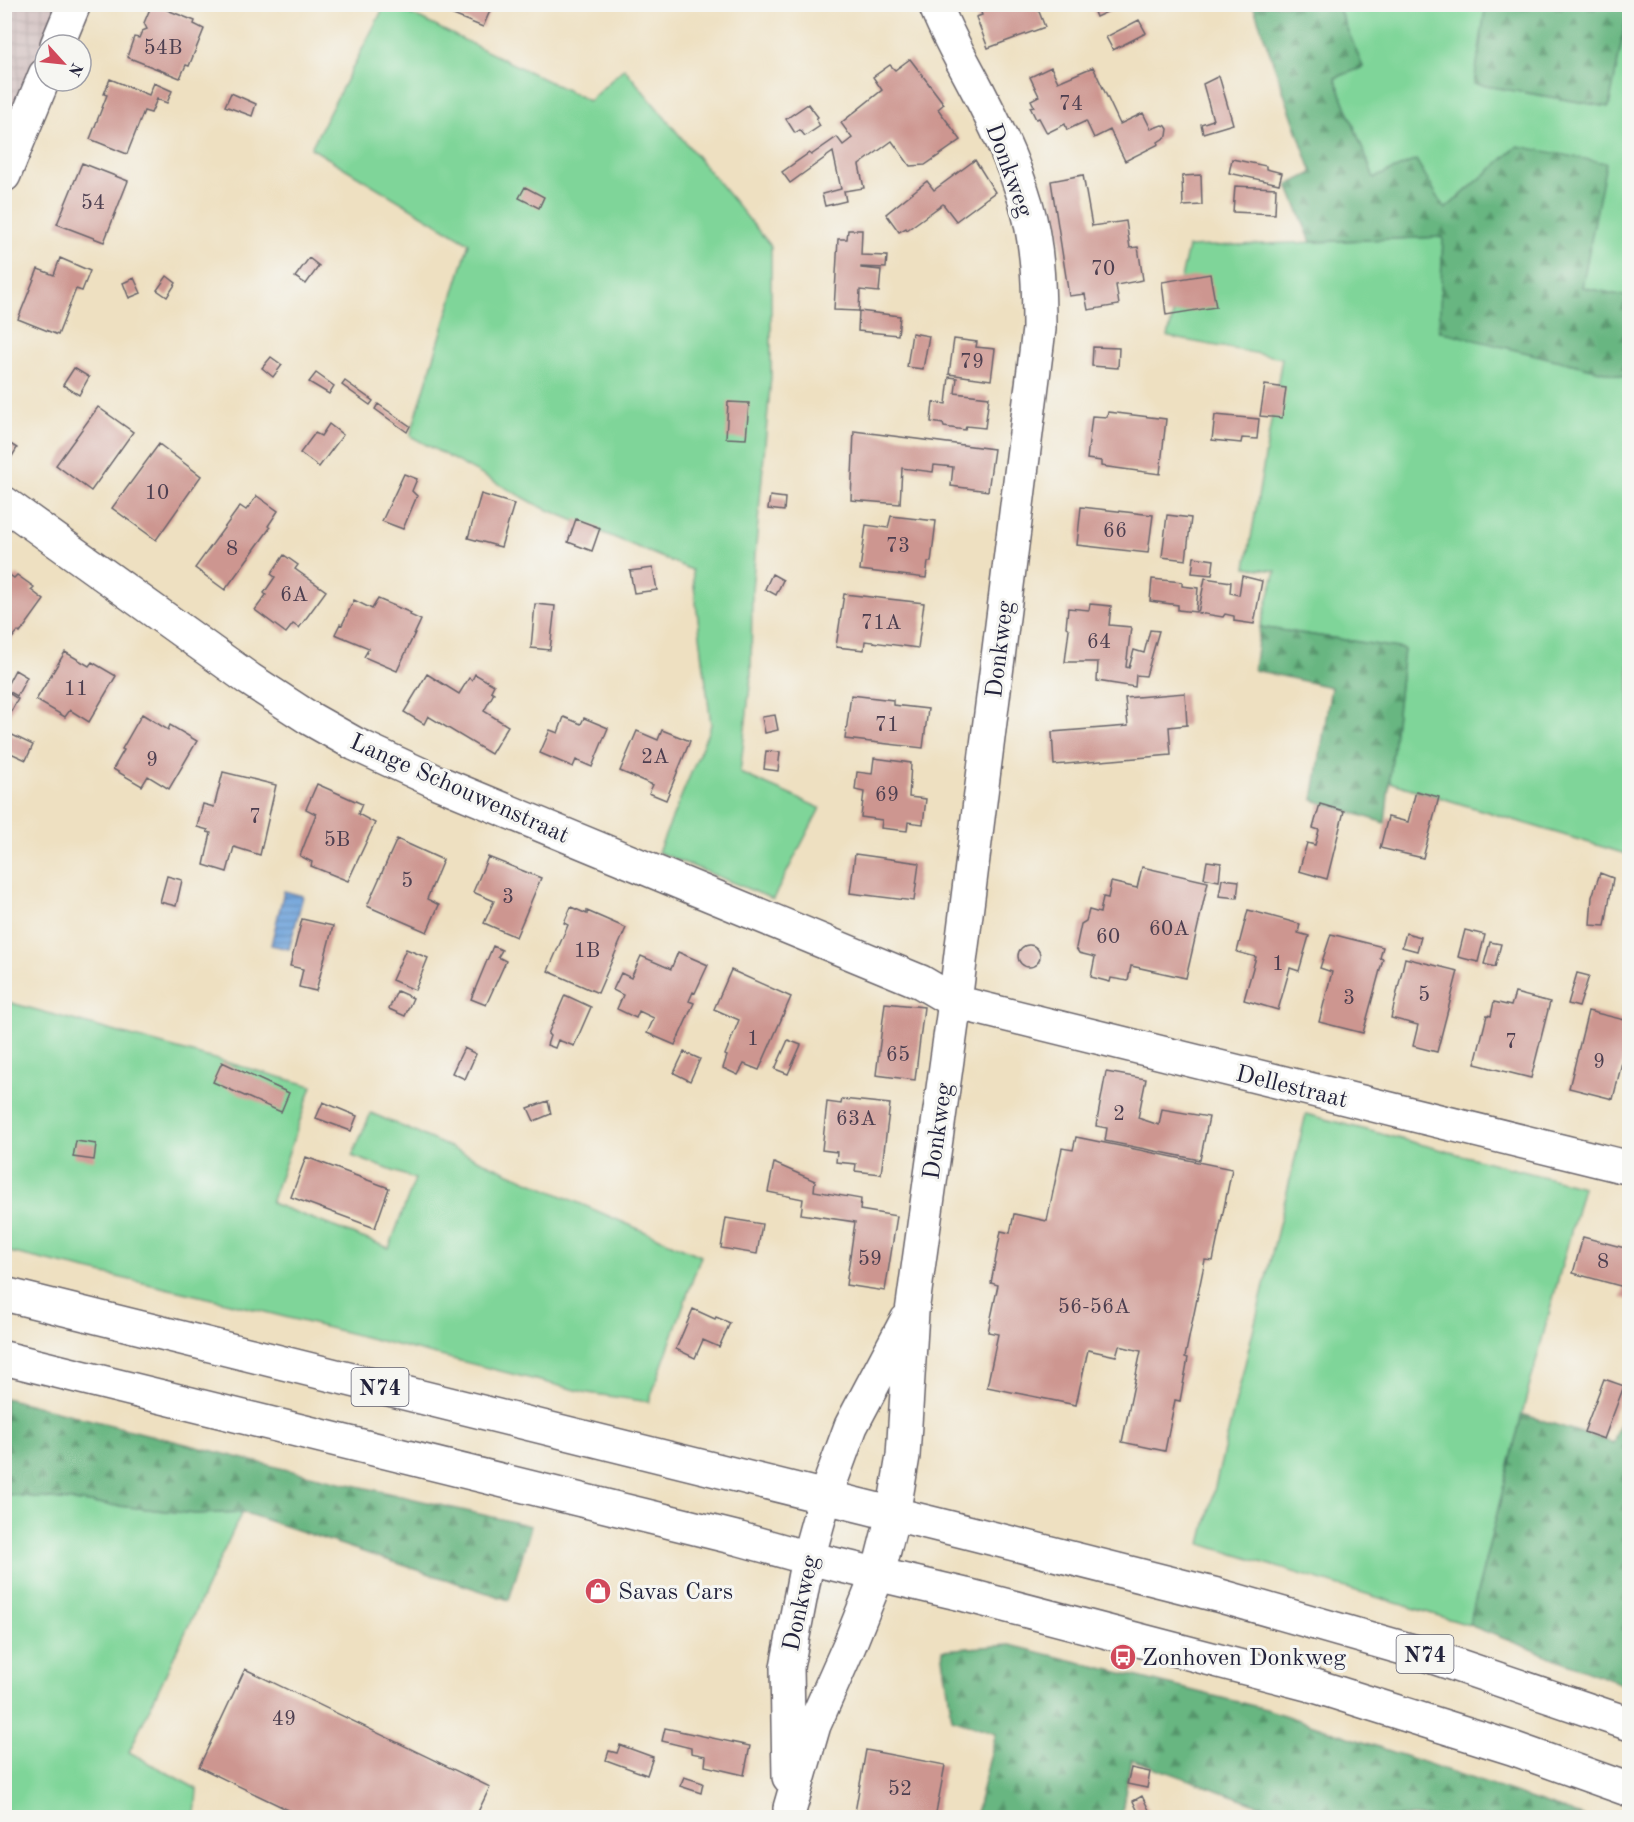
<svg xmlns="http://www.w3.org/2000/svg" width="1634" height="1822" font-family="'Old Standard TT',serif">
<defs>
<pattern id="industrial-grid" width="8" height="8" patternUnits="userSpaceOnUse" patternTransform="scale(1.5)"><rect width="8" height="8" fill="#d1bfbf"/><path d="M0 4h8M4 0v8" fill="none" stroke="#b3a4a5"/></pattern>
<pattern id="forest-firs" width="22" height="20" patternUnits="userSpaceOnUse" patternTransform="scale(1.5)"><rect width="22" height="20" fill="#67b681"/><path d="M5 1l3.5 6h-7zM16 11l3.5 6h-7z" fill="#54946b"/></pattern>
<pattern id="water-rules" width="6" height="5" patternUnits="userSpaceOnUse" patternTransform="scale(1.5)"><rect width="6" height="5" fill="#6da2da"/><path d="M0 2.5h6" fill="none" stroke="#5984b2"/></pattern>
</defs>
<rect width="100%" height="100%" fill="#f6f6f2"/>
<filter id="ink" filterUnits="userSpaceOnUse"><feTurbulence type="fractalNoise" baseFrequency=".0167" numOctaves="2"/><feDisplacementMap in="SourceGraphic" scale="12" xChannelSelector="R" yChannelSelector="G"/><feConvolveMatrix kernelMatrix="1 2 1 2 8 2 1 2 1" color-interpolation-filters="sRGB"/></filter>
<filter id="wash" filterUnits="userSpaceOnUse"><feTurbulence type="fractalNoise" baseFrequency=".008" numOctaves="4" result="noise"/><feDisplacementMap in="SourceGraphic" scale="24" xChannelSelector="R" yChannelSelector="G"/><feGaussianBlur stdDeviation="1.35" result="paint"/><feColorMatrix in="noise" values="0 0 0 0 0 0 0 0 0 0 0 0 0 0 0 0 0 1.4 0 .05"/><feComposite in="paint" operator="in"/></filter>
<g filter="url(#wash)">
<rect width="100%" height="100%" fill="#eee0c1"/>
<path fill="url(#industrial-grid)" d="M4 5H58L6 133 4 132Z"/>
<path fill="#7fd599" stroke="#507c6a" stroke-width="1.5" d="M385 5H392L589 101 624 68 771 246V376L752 590 751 677 740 773 820 808 773 899 658 852 711 725 692 570 539 506 410 436 469 243 311 148Z
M1337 5H1486L1475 84 1608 107 1629 9V297L1582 287 1518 146 1444 210 1374 178 1335 78 1363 67Z
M1443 237 1440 331 1629 378V855L1389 782 1404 649 1260 627 1276 571 1246 567 1282 358 1168 337 1188 247Z
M4 1001 312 1086 271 1203 389 1248 415 1179 352 1156 371 1113 701 1256 649 1402 588 1393 217 1300 5 1251Z
M1306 1114 1583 1187 1522 1414 1469 1625 1201 1544Z
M5 1494 195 1514 242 1512 129 1752 197 1789 195 1817 5 1818Z"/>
<path fill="url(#forest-firs)" stroke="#446c5e" stroke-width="1.5" d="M1486 4 1629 5 1609 107 1474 84Z
M1253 5H1337L1363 67 1335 78 1374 178 1416 160 1445 209 1518 146 1606 163 1582 287 1629 297V378L1439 331 1443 237 1311 242 1288 185 1312 173Z
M1260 627 1404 649 1385 823 1313 800 1331 687 1254 670Z
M5 1398 288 1470 531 1526 509 1600 242 1512 195 1514 5 1494Z
M1629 1398 1630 1687H1629L1469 1625 1522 1414 1613 1443Z
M1010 1645 1266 1709 1585 1817H1292L1131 1759 1121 1817H975L996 1733 952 1719 942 1650Z"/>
<path fill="url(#water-rules)" stroke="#48628a" stroke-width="1.5" d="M284 891 303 896 289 949 271 945Z"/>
<g id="blocks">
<path fill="#cd9690" d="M152 4 195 21 194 24 204 29 189 66 186 65 180 78 127 57 134 37 139 38 142 31 147 29 144 23Z
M426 4H493L483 27Z
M978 4H1036L1045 27 988 48 976 17 982 15Z
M1091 4H1124L1096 17Z
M1139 20 1146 33 1113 50 1106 37Z
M910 59 944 104 938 109 961 140 925 165 910 166 892 141 859 165 864 188 844 191 846 201 825 206 822 194 841 189 833 152 790 183 782 172 809 153 811 155 837 137 843 145 852 138 841 123 882 90 873 77 890 65 895 70Z
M1051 67 1058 82 1093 67 1120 124 1143 113 1151 129 1162 125 1166 126 1168 129 1167 136 1158 142 1159 144 1125 161 1110 130 1094 138 1086 121 1067 130 1065 124 1047 133 1039 118 1036 119 1030 107 1034 106 1031 100 1039 96 1030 77Z
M1219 76 1233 124 1203 133 1201 124 1213 120 1203 84Z
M110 79 149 95 154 83 172 91 167 103 157 99 151 113 144 111 127 154 90 139 107 95 104 94Z
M231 93 256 104 252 116 225 106Z
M808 104 818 117 816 119 820 126 805 136 800 130 795 133 786 119Z
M1232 159 1266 166V169L1282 173 1279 184 1229 173Z
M975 160 995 192 956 221 943 204 907 230 906 228 899 232 886 214 927 181 934 190Z
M82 163 128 181 104 242 57 224Z
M1083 175 1092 226 1126 221 1130 248 1138 247 1143 280 1116 285 1119 305 1088 310 1085 294 1069 296 1051 181Z
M1201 175 1202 205 1183 206 1182 176Z
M1235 186 1276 188 1275 214 1233 212Z
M525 187 544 197 539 208 519 198Z
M848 230H862L861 255 887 256 886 268 861 267V268L881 270 879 292 860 290 859 311 834 310 838 239H847Z
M60 258 90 271 82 291 76 289 58 335 18 319 38 269 54 275Z
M309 258 319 266 306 284 295 277Z
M1210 274 1216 307 1166 315 1162 282Z
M167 276 176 283 167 297 157 290Z
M134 278 141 293 129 298 123 283Z
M859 311 900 316 898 335 858 331Z
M912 333 929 336 923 369 907 367Z
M954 339 977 342 976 347 995 349 991 380 949 374Z
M1093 347 1119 348 1118 368 1092 366Z
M271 357 282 365 273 377 262 368Z
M74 368 89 377 79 395 63 385Z
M316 373 334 386 329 394 309 382Z
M949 377 957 378 955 393 989 397 985 428 966 426 965 430 944 427 943 424 931 422 933 402 946 404Z
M345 381 373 401 370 405 342 385Z
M1265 385 1286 388 1282 418 1260 416Z
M728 402 749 403 746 439 726 438Z
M378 404 410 426 407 432 375 409Z
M98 407 133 432 91 491 56 465Z
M1108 412 1166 419 1160 474 1101 466V461L1087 459 1092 416 1107 417Z
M1215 415 1259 419 1257 439 1242 438 1241 443 1212 440Z
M329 424 343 435 319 467 300 453 315 433 321 436Z
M854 431 994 449 988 491 951 486 953 467 934 465 933 472 902 468 900 504 851 500Z
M4 440 17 448 4 470Z
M159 444 201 476 156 540 112 508Z
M404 474 417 479 412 491 417 496 403 529 382 521Z
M481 494 514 504 501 547 468 538Z
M257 496 278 511 268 526 270 528 225 590 195 568 240 506 246 510Z
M770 496 785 498 784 511 768 509Z
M1081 507 1153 515 1148 553 1077 545Z
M1167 515 1191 518 1186 560 1162 557Z
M891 516 936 521 931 562H928L926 578 860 570 866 525 888 528Z
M576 519 600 528 592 551 568 542Z
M284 555 298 565 295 569 326 591 299 628 293 624 286 633 255 610 266 595 264 593 275 577 271 574Z
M1194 557 1214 560 1212 575 1192 573Z
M653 568 657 590 634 593 630 571Z
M4 571 14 578 17 575 34 587 31 590 44 600 20 633 18 631 4 648Z
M772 574 783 580 776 595 765 589Z
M1242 576 1262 581 1254 624 1234 621V616L1225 614 1223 617 1198 613 1205 578 1231 582 1230 593 1239 595Z
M1152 579 1182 582V586L1198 588 1196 612 1178 610V605L1150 601Z
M844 594 924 603 918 648 865 641 864 650 836 647Z
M378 599 411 613 410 615 421 620 397 671 364 657 369 648 335 634 340 624 342 625 354 600 372 609Z
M535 604 555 606 550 650 531 648Z
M1090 604 1111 606 1109 625 1131 627 1126 667 1129 668 1134 650 1144 653 1150 630 1159 631 1146 676 1136 675 1135 687 1097 681 1098 662H1065L1069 629 1066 627 1068 608 1089 610Z
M65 652 89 666 92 662 116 676 89 722 70 710 65 717 36 700Z
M15 670 27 677 17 696 5 689Z
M427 674 459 694 469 678 472 680 475 674 494 685 491 691 494 693 484 711 508 726 491 754 428 716 424 724 404 712Z
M4 690 18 699 4 724Z
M1185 693 1187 725 1169 727 1171 755 1054 765 1052 732 1128 726 1125 698Z
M851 695 893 700V705L928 709 923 748 845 739Z
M142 714 168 730 170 725 197 741 169 789 148 776 142 786 113 769 124 750 122 749Z
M775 715 778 730 765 733 762 717Z
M564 717 581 724 584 718 608 728 592 767 576 760 573 767 540 753 550 730 558 733Z
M662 730 690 741 666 800 649 793 653 785 620 771 637 731 658 740Z
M4 731 33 745 26 760 4 750Z
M766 751 780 752 778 771 764 769Z
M874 758 911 763 909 797 926 799 923 824 908 822 907 831 881 828 882 820 861 817 864 792 855 790 857 772 872 774Z
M223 772 276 785 260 855 234 847 227 872 204 865 211 833 207 832 208 830 197 827 203 804 214 807Z
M317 784 362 804 358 814 375 823 348 881 311 866 312 862 300 856 316 814 306 809Z
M1416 791 1439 797 1423 858 1380 848 1388 817 1408 822Z
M1320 804 1344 811 1327 879 1299 871 1307 843 1315 845 1319 830 1313 828Z
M397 839 443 860 427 899 439 905 427 932 367 906Z
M855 854 919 863 914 901 850 893Z
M488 857 541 878 516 937 484 923 494 901 473 892Z
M1207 861 1221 863 1219 881 1204 878Z
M1142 867 1208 882 1186 978 1131 966 1128 981 1111 978 1110 982 1091 977 1095 957 1079 953 1076 948 1081 924 1086 921 1089 910 1100 913 1103 897 1108 898 1111 882 1137 888Z
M1600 873 1613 878 1605 926 1590 925 1592 897Z
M167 876 182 880 176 906 160 902Z
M1222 879 1239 881 1237 898 1219 896Z
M571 907 587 914V911L626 928 598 993 548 971 568 925 564 923Z
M1248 910 1300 924 1298 933 1309 936 1299 971 1290 968 1278 1010 1244 1000 1256 957 1237 952Z
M302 919 333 926 316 991 299 987 303 969 290 966Z
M1465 930 1485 935 1478 962 1458 957Z
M1406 933 1421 937 1417 951 1402 947Z
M1331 934 1383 947 1380 958 1383 959 1363 1033 1319 1022 1332 972 1320 968Z
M1490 942 1501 944 1495 967 1484 964Z
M1018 956a11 11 0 1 1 22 0a11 11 0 1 1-22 0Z
M493 946 502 950 498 957 506 961 486 1005 471 999Z
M406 949 428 958 415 990 392 980Z
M678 952 708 965 695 993 693 992 689 1001 694 1003 675 1045 647 1033 654 1018 639 1011 636 1018 617 1009 623 995 613 990 621 973 631 978 641 956 671 969Z
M1405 958 1458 971 1437 1052 1413 1046 1418 1025 1391 1018Z
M731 970 791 997 759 1070 744 1064 738 1075 723 1068 727 1056 725 1055 739 1020 714 1009Z
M1577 973 1589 976 1579 1007 1568 1004Z
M397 991 413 998 405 1016 389 1009Z
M1515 993 1550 1002 1531 1078 1475 1064 1487 1015 1491 1016 1494 1002 1511 1006Z
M565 995 591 1007 574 1046 558 1040 555 1048 547 1045 550 1036 548 1034Z
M885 1003 924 1007 915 1080 876 1075Z
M1588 1011 1629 1021V1034L1613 1099 1569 1088Z
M788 1040 801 1045 788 1074 775 1069Z
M464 1048 476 1054 465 1079 452 1073Z
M684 1052 700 1059 690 1081 674 1073Z
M222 1062 289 1093 281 1112 213 1082Z
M1106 1072 1146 1079 1138 1118 1159 1125 1162 1109 1209 1117 1200 1160 1105 1141 1107 1128 1096 1126Z
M842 1099 890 1104 881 1174 855 1171 856 1164 836 1162 837 1152 822 1150 827 1102 841 1104Z
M548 1101 551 1114 534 1121 528 1108Z
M323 1102 357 1116 351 1131 316 1118Z
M1076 1137 1232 1169 1213 1261 1205 1260 1185 1357 1188 1358 1180 1401 1175 1400 1165 1451 1122 1442 1141 1351 1119 1346 1116 1356 1088 1350 1076 1405 987 1387 998 1334 988 1332 998 1285 991 1283 1001 1231 1010 1233 1014 1214 1047 1221 1062 1148 1073 1150Z
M76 1141 96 1144 94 1160 73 1157Z
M306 1157 389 1188 375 1228 291 1197Z
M774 1163 815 1181 814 1191 861 1199 860 1210 897 1216 885 1291 846 1285 855 1222 801 1214 803 1199 768 1192Z
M726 1218 762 1224 757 1254 721 1248Z
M1583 1237 1629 1249V1300L1621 1298 1624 1287 1573 1273Z
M693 1309 715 1319 716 1317 730 1323 719 1347 703 1340 695 1358 676 1349Z
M1604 1379 1624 1386 1604 1439 1584 1432Z
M245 1669 490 1787 475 1818H305L199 1767Z
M665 1728 750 1746 744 1775 705 1766 706 1756 691 1753V1748L662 1741Z
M620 1745 653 1757 647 1775 606 1760 609 1751 617 1753Z
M866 1750 945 1765 935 1818H854Z
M1131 1768 1150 1772 1147 1788 1127 1784Z
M684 1777 703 1783 701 1793 680 1786Z
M1142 1796 1153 1818H1141L1133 1801Z"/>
</g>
</g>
<g filter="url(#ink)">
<use href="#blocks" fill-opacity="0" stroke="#69646a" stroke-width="1.5"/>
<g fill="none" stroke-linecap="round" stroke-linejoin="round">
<defs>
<path id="minor" d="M57 45 74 4
M4 175 45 75
M4 503 249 679 309 718 355 744 437 782 921 982 955 1002 1630 1168
M789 1777 787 1667 808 1558 825 1497 851 1426 907 1320
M790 1808 814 1725 849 1646 878 1574 893 1515 903 1456 912 1312 955 1002 1039 329C1039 292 1038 255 1030 219 1020 176 1000 134 980 95 965 65 947 36 935 4"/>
<path id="highway" d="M4 1294 967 1532 1217 1595 1427 1655 1630 1724
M4 1358 740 1539 808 1558 966 1595 1315 1686 1512 1748 1630 1790"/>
</defs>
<use href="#minor" stroke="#69646a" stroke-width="36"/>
<use href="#highway" stroke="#69646a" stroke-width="36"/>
<use href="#minor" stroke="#fff" stroke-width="33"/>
<use href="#highway" stroke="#fff" stroke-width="33"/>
</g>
</g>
<defs>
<symbol id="shop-disc" viewBox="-11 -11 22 22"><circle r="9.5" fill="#d1495b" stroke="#f6f6f2"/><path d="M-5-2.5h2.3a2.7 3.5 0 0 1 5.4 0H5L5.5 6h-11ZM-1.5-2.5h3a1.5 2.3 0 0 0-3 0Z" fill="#fff"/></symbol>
<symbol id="bus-disc" viewBox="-11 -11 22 22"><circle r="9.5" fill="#d1495b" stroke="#f6f6f2"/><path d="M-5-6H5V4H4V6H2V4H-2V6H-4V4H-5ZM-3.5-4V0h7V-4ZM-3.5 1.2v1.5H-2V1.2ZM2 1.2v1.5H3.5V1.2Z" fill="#fff"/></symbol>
</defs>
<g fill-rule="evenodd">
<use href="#shop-disc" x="583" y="1576" width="30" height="30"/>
<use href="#bus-disc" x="1108" y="1642" width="30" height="30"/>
</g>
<g text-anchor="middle" stroke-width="6" stroke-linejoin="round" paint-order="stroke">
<g font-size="21" fill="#4d3f50">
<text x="163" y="54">54B</text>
<text x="1071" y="110">74</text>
<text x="93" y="209">54</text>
<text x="1103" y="275">70</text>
<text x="972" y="368">79</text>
<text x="157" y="499">10</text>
<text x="1115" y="537">66</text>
<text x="898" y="552">73</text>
<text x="232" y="555">8</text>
<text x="294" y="601">6A</text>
<text x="881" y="629">71A</text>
<text x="1099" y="648">64</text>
<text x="76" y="695">11</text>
<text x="887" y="731">71</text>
<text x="655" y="763">2A</text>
<text x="152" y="766">9</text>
<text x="887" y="801">69</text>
<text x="255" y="823">7</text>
<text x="337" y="846">5B</text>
<text x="407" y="887">5</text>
<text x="508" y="903">3</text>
<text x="1169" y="935">60A</text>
<text x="1108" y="943">60</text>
<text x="587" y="957">1B</text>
<text x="1278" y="970">1</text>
<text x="1424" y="1001">5</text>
<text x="1349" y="1004">3</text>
<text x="753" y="1045">1</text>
<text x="1511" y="1048">7</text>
<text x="898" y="1061">65</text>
<text x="1599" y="1068">9</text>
<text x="1119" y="1120">2</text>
<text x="856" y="1125">63A</text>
<text x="870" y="1265">59</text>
<text x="1603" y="1268">8</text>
<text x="1094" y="1313">56-56A</text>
<text x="284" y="1725">49</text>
<text x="900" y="1795">52</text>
</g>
<g fill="#f6f6f2" stroke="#626272" stroke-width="1.5">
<rect x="351.5" y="1368" width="57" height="38" rx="4.5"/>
<rect x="1396.5" y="1635" width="57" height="38" rx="4.5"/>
</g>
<g font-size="22" font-weight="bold" fill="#22223b">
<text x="380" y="1395">N74</text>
<text x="1425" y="1662">N74</text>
</g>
<g font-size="24" fill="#22223b" stroke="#f6f6f2">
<text transform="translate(1010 170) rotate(70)" y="8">Donkweg</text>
<text transform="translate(999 649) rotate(-83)" y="8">Donkweg</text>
<text transform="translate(460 788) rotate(24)" y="8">Lange Schouwenstraat</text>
<text transform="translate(1292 1086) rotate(14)" y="8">Dellestraat</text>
<text transform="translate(937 1131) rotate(-82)" y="8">Donkweg</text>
<text transform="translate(800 1603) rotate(-78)" y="8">Donkweg</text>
</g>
<g font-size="24" fill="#22223b" stroke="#f6f6f2" text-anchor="start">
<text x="618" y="1599">Savas Cars</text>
<text x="1142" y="1665">Zonhoven Donkweg</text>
</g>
</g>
<rect width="1634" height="1822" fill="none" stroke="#f6f6f2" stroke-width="24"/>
<g transform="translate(63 63) rotate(117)"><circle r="28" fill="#f6f6f2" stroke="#a1a1a9" stroke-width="1.5"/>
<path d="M0-4.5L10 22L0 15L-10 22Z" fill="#d1495b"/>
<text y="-9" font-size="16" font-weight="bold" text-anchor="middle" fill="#22223b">N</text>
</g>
</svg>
